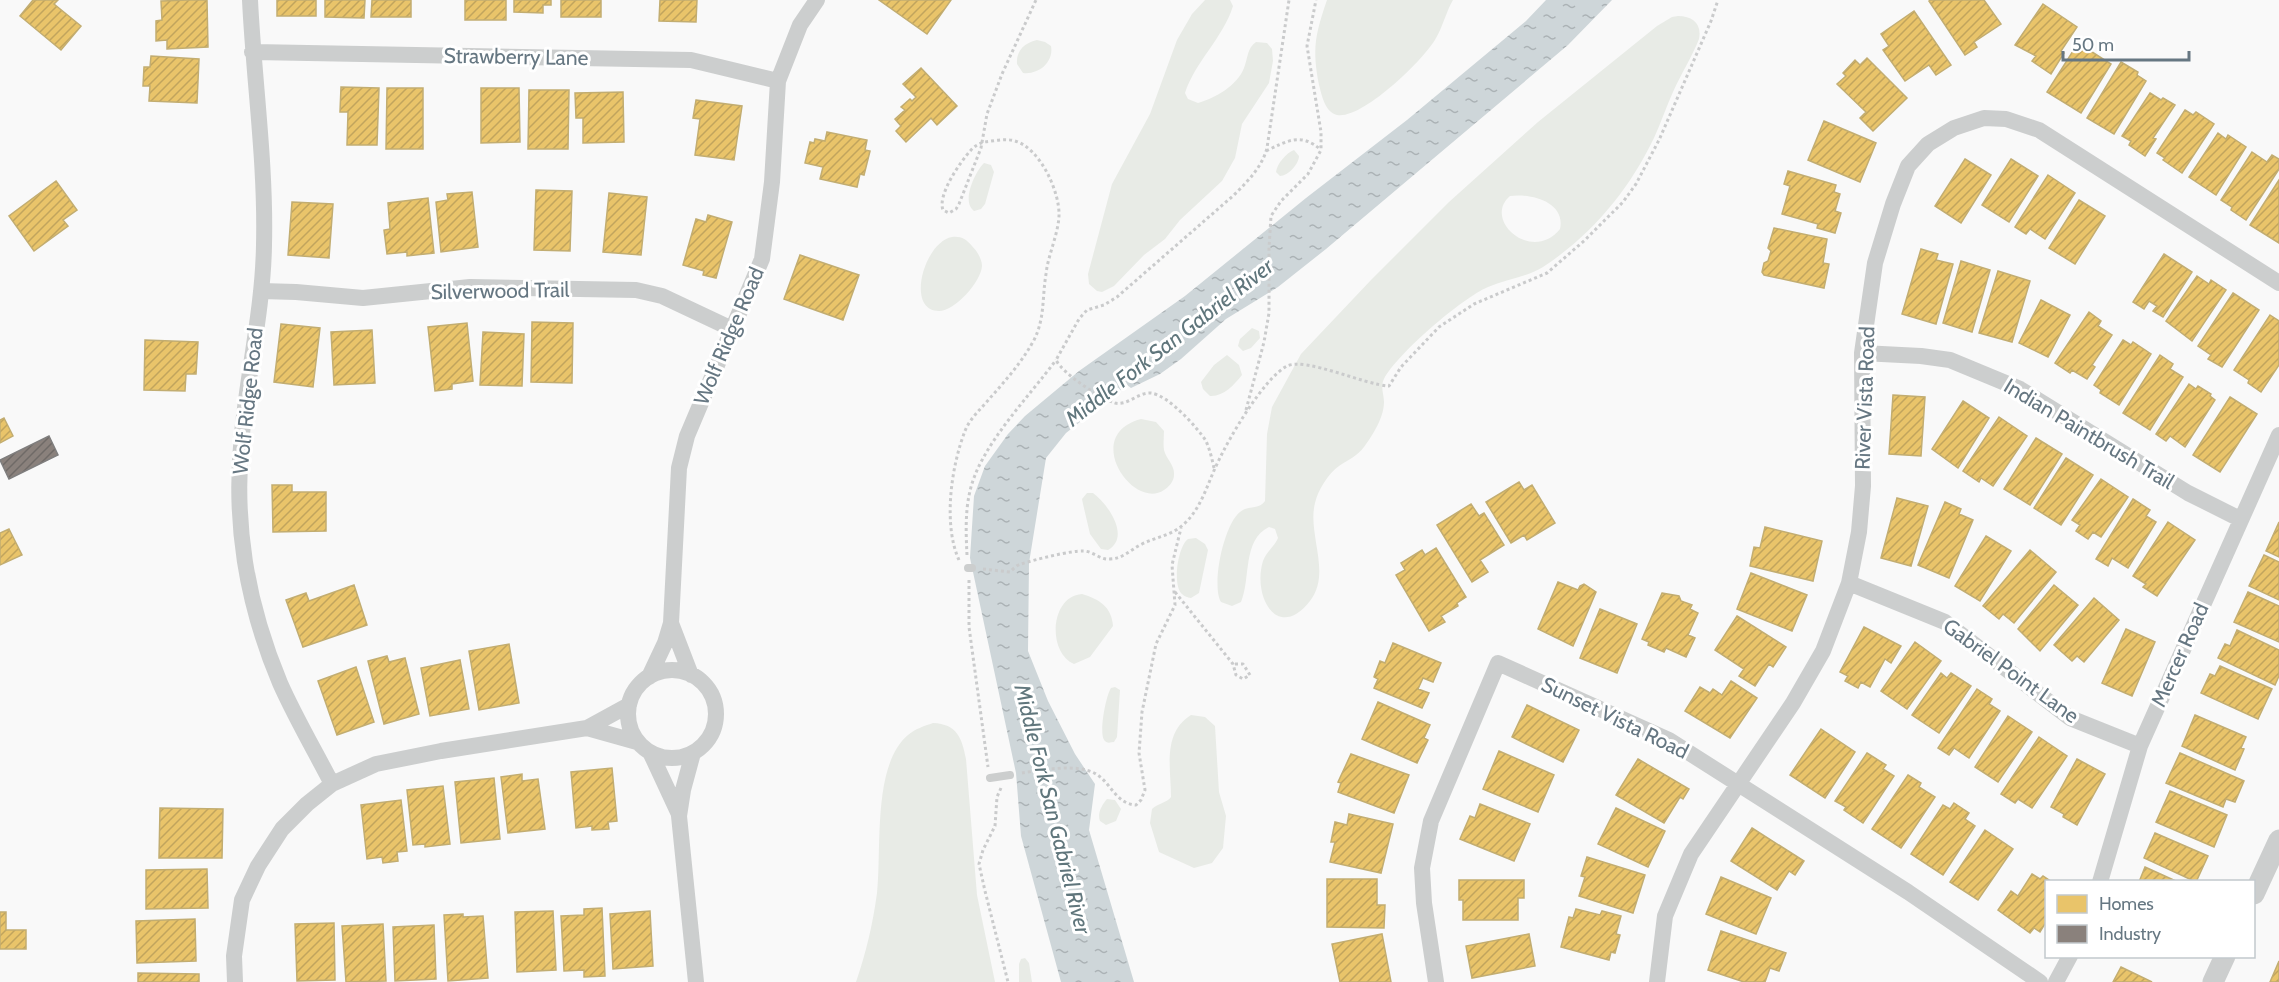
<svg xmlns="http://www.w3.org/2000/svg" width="2279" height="982" font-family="Cabin,sans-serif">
<defs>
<pattern id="water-ripples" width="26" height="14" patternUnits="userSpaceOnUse" patternTransform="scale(1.5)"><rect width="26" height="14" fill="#ced6d9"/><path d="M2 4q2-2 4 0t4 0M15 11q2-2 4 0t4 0" fill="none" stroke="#abb2b5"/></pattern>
<pattern id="homes-hatch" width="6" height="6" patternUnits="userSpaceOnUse" patternTransform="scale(1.5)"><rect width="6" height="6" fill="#e9c46a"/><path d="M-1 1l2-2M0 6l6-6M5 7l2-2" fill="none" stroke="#c1a45d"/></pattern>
<pattern id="industry-hatch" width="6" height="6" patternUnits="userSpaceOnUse" patternTransform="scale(1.5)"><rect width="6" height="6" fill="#8a817c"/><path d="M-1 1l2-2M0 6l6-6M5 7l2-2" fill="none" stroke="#6f6a67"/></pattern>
</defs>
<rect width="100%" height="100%" fill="#f9f9f9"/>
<path fill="#e8ebe6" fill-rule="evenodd" d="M1205 0H1230L1233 6C1223 38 1195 62 1185 93L1188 99 1198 103C1215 98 1237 86 1244 68 1248 58 1247 48 1256 42L1267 43 1272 49 1273 61 1269 83 1242 124 1235 158 1222 181 1180 220 1165 239 1144 255 1114 286 1102 292 1097 291 1089 284 1088 274 1112 184 1150 114 1177 40 1192 14Z
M1327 0H1453C1446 12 1443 26 1436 38 1425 59 1362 120 1337 115 1325 112 1322 96 1319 85 1312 49 1315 35 1327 0Z
M1678 16C1693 16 1702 24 1699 39 1692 57 1681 74 1673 92 1666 107 1661 123 1654 138 1629 190 1592 235 1543 267 1527 277 1506 279 1488 287 1462 298 1397 354 1384 379 1380 386 1384 395 1384 402 1384 417 1373 435 1364 447 1357 456 1348 460 1339 466 1328 474 1318 490 1315 503 1307 534 1332 573 1310 601 1278 642 1252 597 1263 561 1266 552 1275 546 1278 538L1275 529 1269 527C1242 540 1251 579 1241 602L1232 606 1221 602C1211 585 1224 524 1240 512 1248 505 1259 510 1265 501L1267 434 1272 407 1301 354 1371 280 1449 202 1538 122 1657 26 1672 17ZM1510 196C1531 193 1566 202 1560 229 1532 264 1482 220 1510 196Z
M1037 40 1045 42 1051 46C1054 62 1039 75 1023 73L1017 64C1016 51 1024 43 1037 40Z
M1294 150 1299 156C1299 164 1288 176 1280 176L1276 172C1277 164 1286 153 1294 150Z
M984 163 991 165 994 172 985 204 981 209 974 211C961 202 975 172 984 163Z
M952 237C961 236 966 239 972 246 977 251 982 259 982 266 981 282 955 311 939 311 905 311 924 242 952 237Z
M1252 328 1259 331 1260 338 1251 348 1243 351 1238 346 1240 339Z
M1227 355 1239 365 1242 375C1234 385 1223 397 1210 396L1203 389 1201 382 1214 365Z
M1141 419 1156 422 1164 431C1164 437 1163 443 1164 450 1166 459 1175 465 1174 475 1174 481 1169 487 1164 490 1133 511 1081 435 1141 419Z
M1087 493H1093C1108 504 1131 537 1108 550L1101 549 1090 534 1083 504 1082 499Z
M1196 538 1205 544 1208 550 1199 593 1191 598C1187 597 1185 597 1182 594 1172 585 1178 546 1188 539Z
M1082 594C1099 599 1112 607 1113 626L1090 657 1074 664C1047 653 1050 596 1082 594Z
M1115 687 1120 690 1117 737 1114 742C1111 742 1108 744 1105 741 1098 736 1106 695 1111 688Z
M1191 715 1205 717 1215 726 1219 792 1226 816 1223 848 1212 863 1194 868 1159 852 1150 823 1152 809C1158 803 1167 803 1171 797 1171 769 1162 733 1191 715Z
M933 723C957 724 962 738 966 759L977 895 995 982H856C866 953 873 923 877 893 882 850 872 765 908 735 915 729 924 726 933 723Z
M1107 799 1115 800 1121 809 1116 821 1106 825 1100 821C1097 813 1102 805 1107 799Z
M1025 958 1029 963 1032 982H1019V964L1021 959Z"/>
<path fill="url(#water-ripples)" d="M1546 0H1612L1568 45 1326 249 1278 287 1226 319 1181 359 1160 374 1131 388 1127 385 1066 433 1046 458 1029 563 1028 651 1048 701 1075 754 1095 784 1089 830 1134 982H1061L1021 836 1016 773 970 558 974 496 985 466 1008 434 1025 416 1079 371 1185 296 1306 198 1407 120 1526 21Z"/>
<path fill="url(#homes-hatch)" stroke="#c2ad71" stroke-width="1.5" d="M33 0H58L54 4 81 26 61 50 20 16Z
M189 0H207L208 47 167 49V40L156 41V21L162 20 161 1Z
M277 0H316V16H277Z
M325 0H365L364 18 325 17Z
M372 0H411V17H371Z
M465 0H506V20H465Z
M514 0H551V5H543V13L514 12Z
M561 0H601V17H561Z
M660 0H697L696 22 659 21Z
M879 0H951L927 34Z
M1930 0H1984L2001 24 1974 42 1977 47 1965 55 1929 1Z
M2043 4 2077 27 2061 51 2064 53 2051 74 2032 61 2036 56 2015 45Z
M1914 11 1951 65 1936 75 1929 65 1905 81 1883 50 1889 46 1881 34Z
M2078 43 2111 64 2081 113 2047 92Z
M151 56 199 59 197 103 149 101 150 86H143L144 67H150Z
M1867 58 1907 98 1873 131 1860 118 1866 112 1837 84 1846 76 1843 73 1855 60 1860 65Z
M2121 62 2138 72 2137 75 2146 81 2114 134 2087 118Z
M921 68 957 106 937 125 931 118 906 142 896 131 901 126 895 119 905 110 901 107 910 99 912 101 916 97 903 84Z
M341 87 379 88 377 145H347L348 112H340Z
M387 88H423V149H386Z
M481 88H519L520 142 481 143Z
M529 90H569L568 149H528Z
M623 92 624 142 583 143V118H576L575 93Z
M2150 93 2161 100 2163 98 2175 105 2153 138 2156 139 2145 156 2129 145 2131 141 2122 136Z
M696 100 742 106 734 160 695 155 700 119 693 118Z
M2185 110 2193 115 2196 112 2214 124 2182 173 2163 160 2165 158 2157 153Z
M1824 121 1876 143 1860 182 1808 160Z
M827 132 867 140 865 150 870 151 864 175 860 174 857 187 820 179 823 167 805 163 810 142 814 143 815 139 825 141Z
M2218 133 2226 139 2228 135 2246 147 2216 195 2189 177Z
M2252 152 2267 162 2272 155 2279 159V169L2246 220 2231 210 2232 207 2221 200Z
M1965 159 1991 175 1961 223 1935 206Z
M2011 159 2038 176 2009 222 1982 205Z
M1788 171 1836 185 1834 192 1840 194 1835 211 1841 213 1835 233 1817 228 1818 224 1782 214 1790 186 1784 184Z
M2048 175 2075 193 2045 239 2030 229 2026 234 2015 227Z
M2279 180V243L2250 225Z
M56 181 77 210 63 220 68 226 34 251 9 216Z
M536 190 572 191 570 251 534 250Z
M472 192 478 247 441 252 436 202 448 200 447 194Z
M609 193 647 197 641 255 603 252Z
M428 198 434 253 407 256V252L387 254 384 230 390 229 388 203Z
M2079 200 2105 216 2075 264 2049 248Z
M292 202 333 204 329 258 288 255Z
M708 215 732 222 716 278 703 275 704 271 683 265 696 219 706 222Z
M1774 228 1827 239 1823 263 1829 264 1824 288 1764 275 1762 272 1764 263 1768 261 1771 251 1768 248Z
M1921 249 1938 254 1936 260 1953 264 1936 324 1902 314Z
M2164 254 2192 272 2163 317 2153 311 2157 306 2149 301 2144 309 2133 302Z
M800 255 859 275 843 320 784 299Z
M1961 261 1990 270 1972 332 1943 323Z
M1998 271 2030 281 2012 342 1979 333Z
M2197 276 2209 284 2211 280 2226 290 2192 341 2166 321Z
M2233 293 2259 310 2222 367 2208 359 2211 355 2198 346Z
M2041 300 2070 315 2048 357 2019 343Z
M2089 312 2101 321 2098 326 2112 335 2092 365 2095 367 2087 379 2072 370 2070 373 2055 363Z
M2270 315 2279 321V365L2261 392 2248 383 2249 380 2234 370Z
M532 322 573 323 572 383 531 382Z
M467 323 473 381 452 384V389L435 391 428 327Z
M281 324 320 328 313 387 274 382Z
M372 330 375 383 334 385 331 332Z
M483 332 524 334 522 386 480 385Z
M145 340 198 342 196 374H186L185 391 144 390Z
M2123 340 2131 345 2133 342 2151 354 2119 405 2100 393 2101 390 2094 385Z
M2160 355 2173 364 2170 369 2183 377 2150 430 2123 413Z
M2189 384 2196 389 2198 386 2211 394 2210 396 2215 400 2185 447 2170 436 2166 441 2156 434Z
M1893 395 1925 397 1921 456 1889 454Z
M2230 397 2257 414 2220 472 2193 455Z
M1963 401 1989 418 1958 468 1932 449Z
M1999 417 2027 436 1993 486 1981 478 1979 482 1963 471Z
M4 418 13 436 0 443V420Z
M2036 438 2062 454 2030 505 2004 489Z
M2066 458 2093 475 2061 525 2034 508Z
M2101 479 2128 497 2101 537 2093 532 2088 539 2076 531 2080 525 2072 520Z
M1519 482 1524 490 1532 485 1555 523 1527 540 1524 535 1511 543 1486 502Z
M272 485H292V492H326V531L273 532Z
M1897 498 1928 506 1911 566 1881 558Z
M2133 499 2150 510 2146 516 2156 522 2128 568 2112 558 2108 566 2096 559Z
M1945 502 1961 509 1959 514 1973 520 1949 578 1918 565Z
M1471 504 1479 516 1484 513 1504 545 1480 560 1488 572 1472 582 1437 525Z
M2168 522 2195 540 2157 596 2143 587 2146 584 2133 576Z
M2279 522V557L2266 551Z
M1765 527 1822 541 1813 581 1750 566 1754 547 1760 548Z
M9 529 22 555 0 565V533Z
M1986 536 2011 551 1980 601 1955 586Z
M1436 548 1466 597 1457 603 1458 606 1441 616 1445 622 1429 631 1396 575 1405 570 1401 563 1422 550 1425 555Z
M2030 550 2056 572 2014 623 2003 614 1999 619 1983 606Z
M2264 555 2279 562V600L2249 586Z
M1751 573 1807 595 1792 631 1737 609Z
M1558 582 1578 590 1580 586 1584 584 1596 592 1573 646 1538 629Z
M354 585 367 625 303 647 286 600 306 593 309 601Z
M2054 585 2078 605 2040 651 2018 629Z
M2248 592 2279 606V642L2234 622Z
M1662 593 1679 596 1681 601 1692 605 1690 609 1698 613 1688 635 1695 638 1686 657 1666 648 1664 652 1648 645 1649 642 1642 639Z
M2094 598 2119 620 2084 662 2077 656 2072 661 2054 645Z
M1600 609 1637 624 1617 673 1580 658Z
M1737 616 1786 647 1773 667 1769 664 1755 686 1739 676 1744 669 1715 650Z
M1864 627 1901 646 1891 663 1885 659 1870 687 1861 682 1858 688 1845 681 1848 676 1840 672Z
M2126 629 2155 642 2132 696 2102 683Z
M2237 630 2279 650V676L2275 685 2218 658 2225 644 2230 646Z
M1915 642 1941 661 1907 709 1881 691Z
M1393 643 1441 663 1433 682 1423 678 1418 689 1429 693 1422 708 1374 688 1378 679 1374 677 1380 661 1385 663Z
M509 644 519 703 479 710 469 651Z
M387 656 389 662 405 658 419 714 384 724 368 661Z
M460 660 469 709 430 716 421 668Z
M2220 666 2272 689 2258 719 2201 693 2210 674 2215 676Z
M356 667 374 722 337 735 318 681Z
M1941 673 1947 678 1951 673 1971 686 1939 733 1912 715Z
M1731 681 1757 698 1730 738 1685 711 1700 687 1710 693 1713 689 1722 695Z
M1977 689 1992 699 1989 704 2000 711 1969 758 1954 748 1949 755 1938 748Z
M1378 702 1430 725 1424 738 1428 740 1417 763 1362 739Z
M1527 705 1579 730 1563 762 1512 737Z
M2195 715 2246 737 2241 748 2244 749 2235 770 2182 746Z
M2008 716 2032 732 1998 782 1975 767Z
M1821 729 1855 752 1825 798 1790 775Z
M2039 737 2067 756 2032 808 2018 799 2015 803 2001 794Z
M1499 751 1554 775 1538 812 1483 789Z
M1867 753 1886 765 1883 769 1894 776 1863 823 1844 810 1846 807 1835 801Z
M2180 753 2244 781 2235 802 2226 799 2223 807 2166 783Z
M1351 754 1409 775 1394 813 1338 792 1341 783 1338 782Z
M1638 759 1689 789 1683 799 1680 797 1664 823 1616 795Z
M2077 759 2105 774 2077 825 2063 817 2064 814 2051 807Z
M612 768 617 821 608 822 609 829 592 830V826L576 828 571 772Z
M522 774V781L538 779 545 829 508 833 501 777Z
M1908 775 1921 783 1919 787 1935 797 1901 848 1872 829Z
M494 778 500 839 461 843 455 782Z
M443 786 450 844 425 847V844L413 845 407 790Z
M2170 791 2227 815 2214 847 2156 822Z
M401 800 407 851 397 852 398 861 383 863 382 857 367 859 361 805Z
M1954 803 1969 813 1965 819 1975 826 1943 875 1911 854 1943 805 1950 809Z
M1480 804 1530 824 1514 861 1460 839 1470 816 1475 818Z
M160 808 223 809 222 858H159Z
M1616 808 1665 831 1648 867 1598 844Z
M1349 814 1393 824 1381 873 1330 862 1335 842H1331L1335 822 1347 825Z
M1752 828 1804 861 1795 875 1789 871 1777 890 1731 861Z
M1985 830 2013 849 1978 900 1950 882Z
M2155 833 2208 856 2196 882 2144 858Z
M1587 857 1645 875 1633 913 1579 896 1585 877 1581 876Z
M2145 867 2178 882H2139Z
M207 869 208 908 146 909V870Z
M2032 874 2040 879 2043 876 2052 882H2046V922L2040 932 2034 928 2030 933 1998 910 2011 891 2018 896Z
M1721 877 1771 898 1756 934 1706 914Z
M1327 879H1377V905H1385L1384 928 1327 927Z
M1459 880H1524V898H1518V920H1463V900H1459Z
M602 908 605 976 584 977V970L564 971 561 916 584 915V909Z
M1576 909 1600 915 1602 911 1621 916 1616 934 1620 935 1615 953 1611 952 1609 960 1561 947 1569 917 1573 918Z
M553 911 556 970 517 972 515 912Z
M650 911 653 966 613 969 610 914Z
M0 912H6V930H26V949H0Z
M463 914V917L483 916 488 978 448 981 444 915Z
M195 919 196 961 137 963 136 921Z
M334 923 335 980 297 981 295 924Z
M383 924 386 981 346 982 342 926Z
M434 925 436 979 395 981 393 927Z
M1721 931 1786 953 1779 971 1770 968 1765 982H1744L1708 970Z
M1382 934 1391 982H1340L1332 944Z
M1529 934 1535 966 1472 978 1466 946Z
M2279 961V982H2270Z
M2121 967 2152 982H2113Z
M138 973 199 974V982H138Z"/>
<path fill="url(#industry-hatch)" stroke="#7f7e7e" stroke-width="1.5" d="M49 436 58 455 9 479 0 460Z"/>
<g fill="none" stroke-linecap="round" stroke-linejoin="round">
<path stroke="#cacbcc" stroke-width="3" stroke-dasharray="3 3" stroke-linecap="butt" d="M1266 151C1287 141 1301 132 1321 150
M1246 410 1264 342 1269 313V248L1271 216 1281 201 1308 174 1321 150V132L1307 46 1316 0
M1214 468C1212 459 1210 450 1206 441 1197 427 1168 395 1151 393 1138 392 1128 406 1115 403 1101 399 1062 373 1056 360L1079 319 1087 310 1104 305 1117 297 1234 195C1248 181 1262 167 1267 148L1289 0
M967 555C966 534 965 512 970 491 980 446 1029 397 1056 360
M959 560C943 525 951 467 965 431 970 418 981 409 990 398 1006 380 1022 362 1034 340 1045 318 1042 298 1046 274 1048 255 1058 235 1059 216 1060 192 1040 148 1015 141 1005 138 994 141 984 142 978 144 975 146 971 150 961 161 937 195 943 210L949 213 956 209 959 204 981 148 987 114 1002 74 1036 0
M983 569 1010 572C1013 569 1017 565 1021 564 1033 560 1073 550 1083 551 1093 551 1100 560 1109 559 1123 559 1130 550 1142 544 1156 537 1170 536 1183 525 1202 508 1207 484 1218 462 1229 438 1264 378 1287 366 1306 357 1365 385 1389 386L1401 367 1439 327 1474 304 1547 273 1585 240 1623 202 1636 184 1659 140 1711 21 1718 0
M969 580V627L988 767
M1175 592 1233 664 1236 675 1243 679 1250 675 1243 664H1233
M1022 773C1042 770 1078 763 1096 774 1111 783 1116 804 1136 805L1141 800 1145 790 1139 753 1142 712 1156 644 1175 605 1172 565 1181 528
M1001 788 997 797 995 826 983 850 979 864 985 891 1008 982"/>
<path stroke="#cccece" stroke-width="8" d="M968 568H972
M990 778 1010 775"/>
<path stroke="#cccece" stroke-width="16" d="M250 0C254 82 266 163 264 245 263 308 248 371 242 434 233 522 246 602 280 683 295 717 315 751 332 784
M252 52 691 60 778 81
M261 291 296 292 363 298 470 287 636 290 662 296 732 329
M1862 353 1921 356 1950 360 2020 389 2188 493 2240 519
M1849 583 1945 622 2070 718 2140 746
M628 714a44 44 0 1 1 88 0a44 44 0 1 1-88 0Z
M691 675 671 623 679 468 687 436 762 259 772 182 778 81 800 25 817 0
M649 677 665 643 671 623
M587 728 629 705
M693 753 683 790 679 816 696 982
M651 754 678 812
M2100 882 2140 746 2279 435
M235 982 234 956 242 900 258 866 282 829 307 804 332 784 376 764 441 751 587 728 637 742
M1436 982 1424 903 1422 868 1431 821 1498 663 1669 740 1908 892 2040 982
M1657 982 1665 916 1691 854 1793 703 1823 651 1849 583 1859 532 1863 486 1862 353 1875 263 1893 204 1908 166 1928 144 1954 128 1984 118 2006 119 2039 130 2279 283
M2056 982 2070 956"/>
<path stroke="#cccece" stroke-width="21" d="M2254 894 2279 840
M2213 982 2225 956"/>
</g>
<g text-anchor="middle" stroke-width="6" stroke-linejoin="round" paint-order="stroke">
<g font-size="21" fill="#667782" stroke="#fff">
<text transform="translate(516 57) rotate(1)" y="7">Strawberry Lane</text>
<text transform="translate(500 291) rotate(-1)" y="7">Silverwood Trail</text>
<text transform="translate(729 336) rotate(-67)" y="7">Wolf Ridge Road</text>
<text transform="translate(1865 398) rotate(-88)" y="7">River Vista Road</text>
<text transform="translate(248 401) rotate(-84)" y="7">Wolf Ridge Road</text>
<text transform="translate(2089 434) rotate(31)" y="7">Indian Paintbrush Trail</text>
<text transform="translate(2180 655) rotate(-66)" y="7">Mercer Road</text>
<text transform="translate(2011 671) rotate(36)" y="7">Gabriel Point Lane</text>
<text transform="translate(1615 718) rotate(26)" y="7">Sunset Vista Road</text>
</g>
<g font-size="22" font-style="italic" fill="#60767c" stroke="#fff">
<text transform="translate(1169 342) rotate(-38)" y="8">Middle Fork San Gabriel River</text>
<text transform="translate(1053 809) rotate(76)" y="8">Middle Fork San Gabriel River</text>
</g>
</g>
<rect x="2045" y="880" width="210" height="78" fill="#ffffff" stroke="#c2c9cd" stroke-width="1.5"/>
<rect x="2057" y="895" width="30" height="18" fill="#e9c46a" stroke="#c2c9cd" stroke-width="1.5"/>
<text x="2099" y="910" font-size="18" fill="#667782">Homes</text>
<rect x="2057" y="925" width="30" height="18" fill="#8a817c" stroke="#c2c9cd" stroke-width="1.5"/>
<text x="2099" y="940" font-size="18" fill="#667782">Industry</text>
<path d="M2063 51v9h126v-9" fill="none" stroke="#667782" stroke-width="3"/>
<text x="2072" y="51" font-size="18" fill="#667782" stroke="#ffffff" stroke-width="4.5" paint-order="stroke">50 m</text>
</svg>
